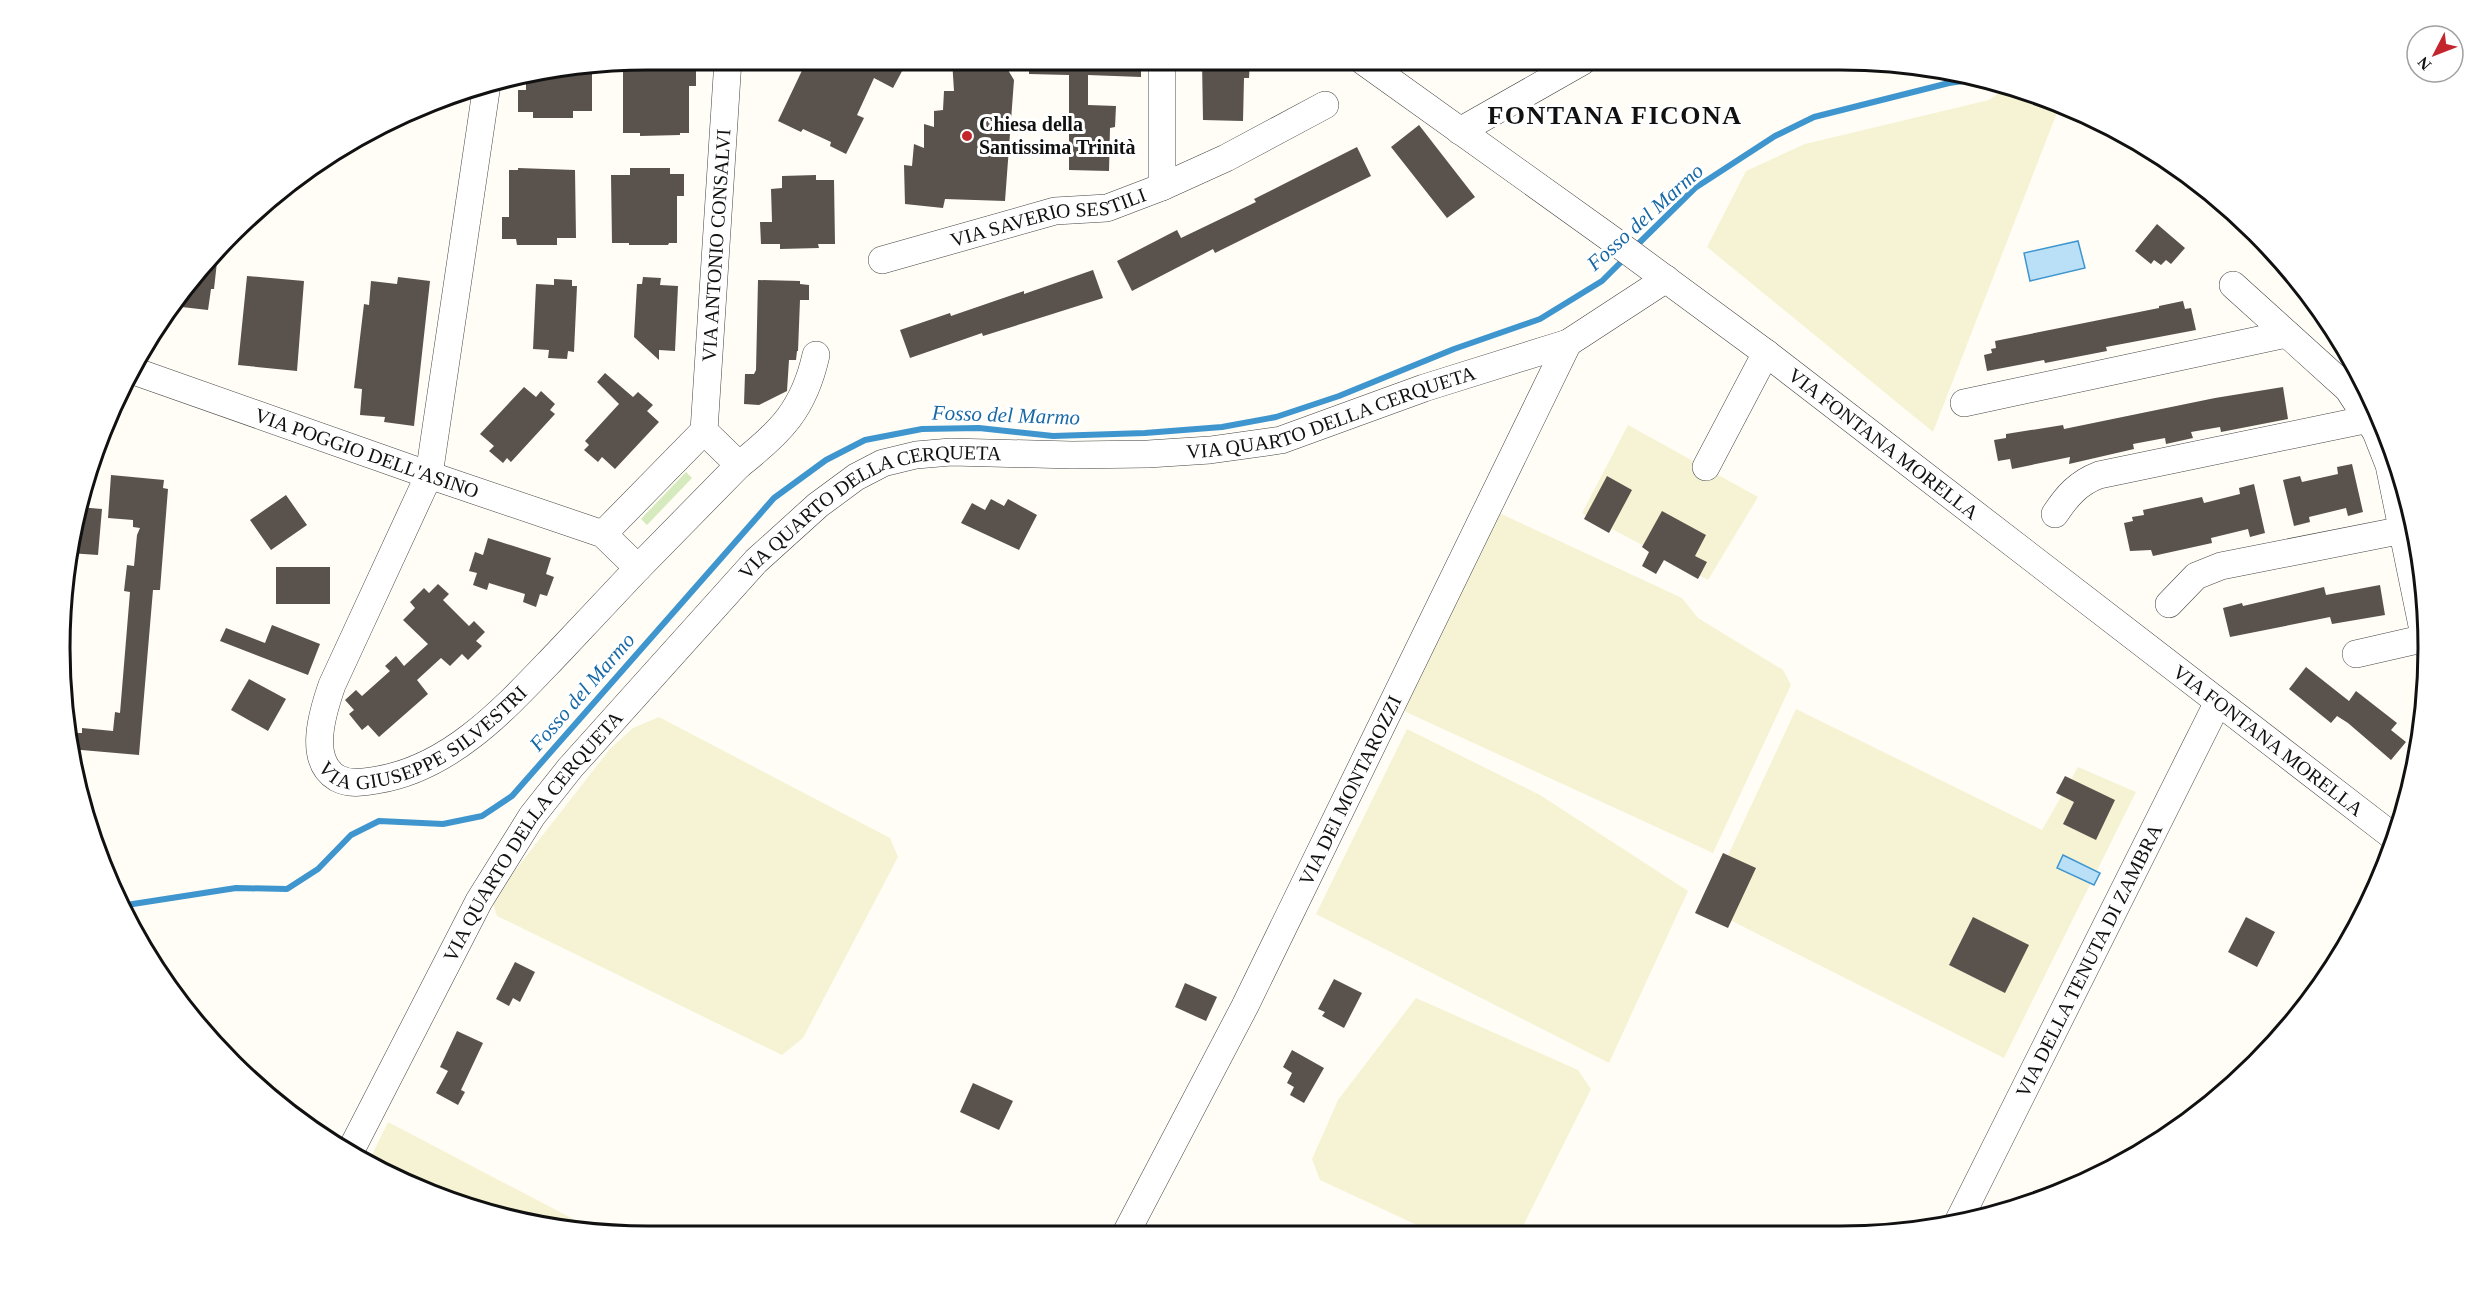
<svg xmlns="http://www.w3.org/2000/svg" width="2489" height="1296" font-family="Georgia,serif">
<rect width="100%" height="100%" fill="#fffdf5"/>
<path fill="#f6f3d4" d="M2009 86 2060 105 1933 432 1707 247 1746 171 1805 144 1989 100Z
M1628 425 1758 497 1708 580 1582 513Z
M1495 511 1682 598 1698 618 1783 670 1791 685 1713 853 1406 712 1402 702Z
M1796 709 2042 830 2078 767 2136 792 2004 1058 1704 907Z
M659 717 890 838 898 857 803 1038 782 1055 497 916 492 900 610 749 633 728Z
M1407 729 1540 795 1688 891 1609 1063 1316 914Z
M1416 998 1578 1070 1591 1089 1520 1232H1432L1320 1180 1312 1159 1338 1100Z
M388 1122 600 1233 496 1216 388 1176 368 1163Z"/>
<path fill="#d5ebbd" d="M686 472 692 478 647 525 641 519Z"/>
<path fill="#b9e0f7" stroke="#3f96cf" stroke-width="1.5" d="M2078 241 2085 268 2030 281 2024 253Z
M2063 855 2100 873 2094 885 2057 868Z"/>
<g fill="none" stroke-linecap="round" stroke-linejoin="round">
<path stroke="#3f96cf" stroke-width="6" d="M1634 248 1695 188 1775 136 1814 117 1949 83 1984 78
M120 906 236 888 287 889 318 869 351 835 379 821 443 824 482 816 512 796 774 498 826 460 865 440 922 429 979 428 1053 436 1145 433 1222 427 1276 417 1339 396 1454 349 1540 319 1602 281 1625 258"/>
</g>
<path fill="#5a524d" d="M648 60H682V64H696V86H689V133H680V135L640 136V133H623V65H641L642 61Z
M807 60H908L893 88 874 78 857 115 864 118 846 154 830 146 831 142 803 129 801 132 778 121Z
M952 60H1002L1014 80 1005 201 945 199 943 208 905 204 904 165 912 166 914 144 924 148V124L934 127V111L943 110 944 91H954Z
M1029 60H1141V77L1088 75V105L1116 106 1115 127 1110 128 1109 171 1069 170V75L1029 74Z
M1202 61H1250L1249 78H1244L1243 121 1203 120Z
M592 66V111H573V118H533V112H518V90H526V73Z
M1419 125 1475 197 1447 218 1391 147Z
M1357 147 1371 176 1215 253 1213 249 1132 291 1117 261 1177 230 1181 238 1256 202 1254 199Z
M518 168 575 170 576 238H557V245H517L516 239H502V217H509V170H518Z
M630 168H670V174H684V196H677V243H669L668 245H629V243H612L611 175H630Z
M816 175V180H834L835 244H818L819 248 780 249V244H761L760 222H772L771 189 782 188V176Z
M2157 224 2185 248 2171 264 2166 260 2161 265 2154 260 2151 264 2135 251Z
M205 261 217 262 214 289H211L208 310 173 306Z
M1093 270 1103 298 983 336 982 333 910 358 900 330 950 313 951 316 1024 291V294Z
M247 276 304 281 297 371 238 365Z
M398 277 430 281 414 426 384 422 385 417 360 415 362 389 354 388 364 304 369 305 371 281 397 284Z
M643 277 661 278 660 285 678 286 675 351 659 350V360L634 337 637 284H642Z
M554 279 572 280V286H577L574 352 568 351 567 359 548 358 549 350 533 349 536 284 554 285Z
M758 280 800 281V284L809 285V300H800L798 351H797L796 360H789L787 391 759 405 744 404 745 374H754L756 370Z
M2183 301 2185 309 2191 308 2196 330 2106 347 2107 351 2045 363 2044 360 1987 371 1984 355 1992 353 1991 349 1996 348 1995 341 2159 308V306Z
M605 373 633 397 638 392 653 405 647 411 659 422 615 469 602 457 598 462 584 450 589 445 585 441 619 404 597 382Z
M524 387 536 397 541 391 555 404 550 410 555 414 511 462 507 458 503 463 489 451 494 446 480 434Z
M2283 387 2288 419 2221 432 2220 427 2191 432 2193 438 2166 444 2165 438 2133 444 2134 449 2069 464 2070 457 2012 469 2010 459 1998 461 1994 440 2006 438V434L2063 425 2064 429 2215 398Z
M2352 464 2363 512 2348 516 2346 508 2309 517 2310 522 2294 526 2283 480 2300 476 2302 482 2338 474 2337 467Z
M111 475 164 480 163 488 168 489 160 590H153L139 755 70 749 68 738 73 733H82V728L113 731 115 712 120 713 130 592 124 591 127 565 134 566 137 535 140 528 133 527V520L108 518Z
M1607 476 1632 490 1609 533 1584 519Z
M2254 484 2265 533 2250 537 2248 529 2211 538 2212 543 2153 556 2151 550 2130 551 2124 523 2133 521 2132 517 2144 515 2143 510 2202 497 2204 503 2240 494 2239 488Z
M286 495 307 525 271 550 250 520Z
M991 499 1004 506 1008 499 1037 515 1019 550 961 523 972 503 985 510Z
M79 507 102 509 98 555 69 553 71 533Z
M1662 511 1706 535 1695 556 1707 562 1698 579 1664 560 1656 574 1642 566 1649 552 1642 547Z
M488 538 551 558 546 574 554 577 547 596 540 594 536 607 523 602 525 594 489 583 487 590 473 585 477 573 469 571 475 552 483 555Z
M276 567H330V604H276Z
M438 584 449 594 443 600 469 626 474 621 485 632 476 641 482 646 468 660 462 654 450 666 441 658 417 680 428 694 379 737 368 725 362 730 349 714 354 710 345 700 356 690 362 696 390 671 385 666 396 656 404 666 428 644 403 620 415 608 410 602 424 588 429 593Z
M2380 585 2385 615 2332 624 2330 617 2230 637 2223 608 2242 603 2243 606 2324 587 2326 595Z
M272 625 320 644 308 675 220 641 226 628 265 643Z
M2306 667 2349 701 2356 691 2397 723 2391 730 2406 742 2391 760 2348 723 2337 716 2331 723 2289 689Z
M249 679 286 699 268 731 231 710Z
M2065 776 2115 800 2096 840 2063 824 2074 802 2056 793Z
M1723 853 1756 868 1728 928 1695 913Z
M1973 917 2029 945 2005 993 1949 965Z
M2246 917 2275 932 2257 967 2228 952Z
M515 962 535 972 520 1002 513 998 509 1006 496 999Z
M1334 979 1362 993 1344 1028 1322 1016 1325 1012 1318 1009Z
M1185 983 1217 997 1206 1021 1175 1007Z
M457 1031 483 1043 461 1090 465 1092 458 1105 436 1093 448 1071 440 1067Z
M1292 1050 1324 1068 1304 1103 1290 1095 1294 1087 1287 1083 1292 1073 1283 1067Z
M973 1083 1013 1101 999 1130 960 1112Z"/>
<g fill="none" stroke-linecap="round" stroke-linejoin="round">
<defs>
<g id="minor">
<path id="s1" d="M1363 61 1614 241 1766 353 2395 838"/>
<path id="s2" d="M487 84 429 475 332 685C323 711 307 760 337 778 350 785 364 782 377 780 452 768 507 706 557 654 584 625 611 597 638 568"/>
<path d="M1460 131 1583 61"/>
<path d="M1162 187 1226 158 1325 105"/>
<path id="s3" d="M882 260 1055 211 1107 208 1162 187V61"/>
<path d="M2233 285 2348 389 2376 432 2389 465 2426 645"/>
<path id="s4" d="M131 370 429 475 603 534 638 568 739 465 704 431 603 534"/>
<path d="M1964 403 2287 334"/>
<path id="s5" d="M704 431 728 60"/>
<path d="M739 465C781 432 804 409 816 355"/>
<path d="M1706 467 1766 353"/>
<path d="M2055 514C2067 496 2078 483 2099 475L2369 419"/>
<path d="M2169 604 2196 576 2221 566 2403 530"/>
<path d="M2356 654 2426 638"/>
<path id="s6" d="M350 1152 479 901 532 816 570 768 756 561 818 505 856 477 883 463 916 455 951 452 1072 455 1148 454 1210 450 1281 440 1424 388 1568 343 1666 279"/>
<path id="s7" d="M1959 1220 2218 702"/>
<path id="s8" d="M1126 1233 1245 1006 1568 343"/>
</g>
</defs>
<use href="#minor" stroke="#444" stroke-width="28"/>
<use href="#minor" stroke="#fff" stroke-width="27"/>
</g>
<circle fill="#c4262e" stroke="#fff" stroke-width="2" cx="967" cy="136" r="6"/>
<g text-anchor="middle" stroke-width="6" stroke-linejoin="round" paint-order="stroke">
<g font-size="20" font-weight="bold" fill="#111" stroke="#fff" text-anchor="start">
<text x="979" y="131">Chiesa della<tspan x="979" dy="23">Santissima Trinità</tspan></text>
</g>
<g font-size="20" fill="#111" stroke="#fff">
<text dy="7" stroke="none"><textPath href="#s3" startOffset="172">VIA SAVERIO SESTILI</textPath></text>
<text dy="7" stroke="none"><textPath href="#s5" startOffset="186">VIA ANTONIO CONSALVI</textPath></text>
<text dy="7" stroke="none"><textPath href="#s6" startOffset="1338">VIA QUARTO DELLA CERQUETA</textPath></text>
<text dy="7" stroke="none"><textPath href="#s1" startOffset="646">VIA FONTANA MORELLA</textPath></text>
<text dy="7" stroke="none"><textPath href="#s4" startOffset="250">VIA POGGIO DELL'ASINO</textPath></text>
<text dy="7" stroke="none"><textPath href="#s6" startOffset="852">VIA QUARTO DELLA CERQUETA</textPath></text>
<text dy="7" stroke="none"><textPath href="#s2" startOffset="825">VIA GIUSEPPE SILVESTRI</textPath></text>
<text dy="7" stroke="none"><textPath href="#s1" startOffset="1132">VIA FONTANA MORELLA</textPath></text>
<text dy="7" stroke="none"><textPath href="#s8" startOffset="496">VIA DEI MONTAROZZI</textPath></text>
<text dy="7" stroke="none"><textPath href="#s6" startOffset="366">VIA QUARTO DELLA CERQUETA</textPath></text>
<text dy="7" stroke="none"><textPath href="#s7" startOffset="290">VIA DELLA TENUTA DI ZAMBRA</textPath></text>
</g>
<g font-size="21" font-style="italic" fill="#1768a6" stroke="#fff">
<text transform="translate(1645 217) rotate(-42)" y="7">Fosso del Marmo</text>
<text transform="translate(1006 415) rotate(2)" y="7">Fosso del Marmo</text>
<text transform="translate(582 692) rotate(-49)" y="7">Fosso del Marmo</text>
</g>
<g font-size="26" font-weight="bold" letter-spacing="1.5" fill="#111" stroke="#fff">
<text x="1615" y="124">FONTANA FICONA</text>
</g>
</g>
<path d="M0 0H2489V1296H0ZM648 70H1840A578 578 0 0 1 2418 648V648A578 578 0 0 1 1840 1226H648A578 578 0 0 1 70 648V648A578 578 0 0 1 648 70Z" fill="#fff" fill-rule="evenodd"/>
<path fill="none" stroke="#111" stroke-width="3" d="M648 70H1840A578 578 0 0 1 2418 648V648A578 578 0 0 1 1840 1226H648A578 578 0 0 1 70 648V648A578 578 0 0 1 648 70Z"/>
<g transform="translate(2435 54) rotate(228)"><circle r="28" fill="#ffffff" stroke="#a0a0a0" stroke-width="1.5"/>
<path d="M0-4.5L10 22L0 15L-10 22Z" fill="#c4262e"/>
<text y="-9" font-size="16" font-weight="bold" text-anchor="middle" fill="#111111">N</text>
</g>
</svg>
